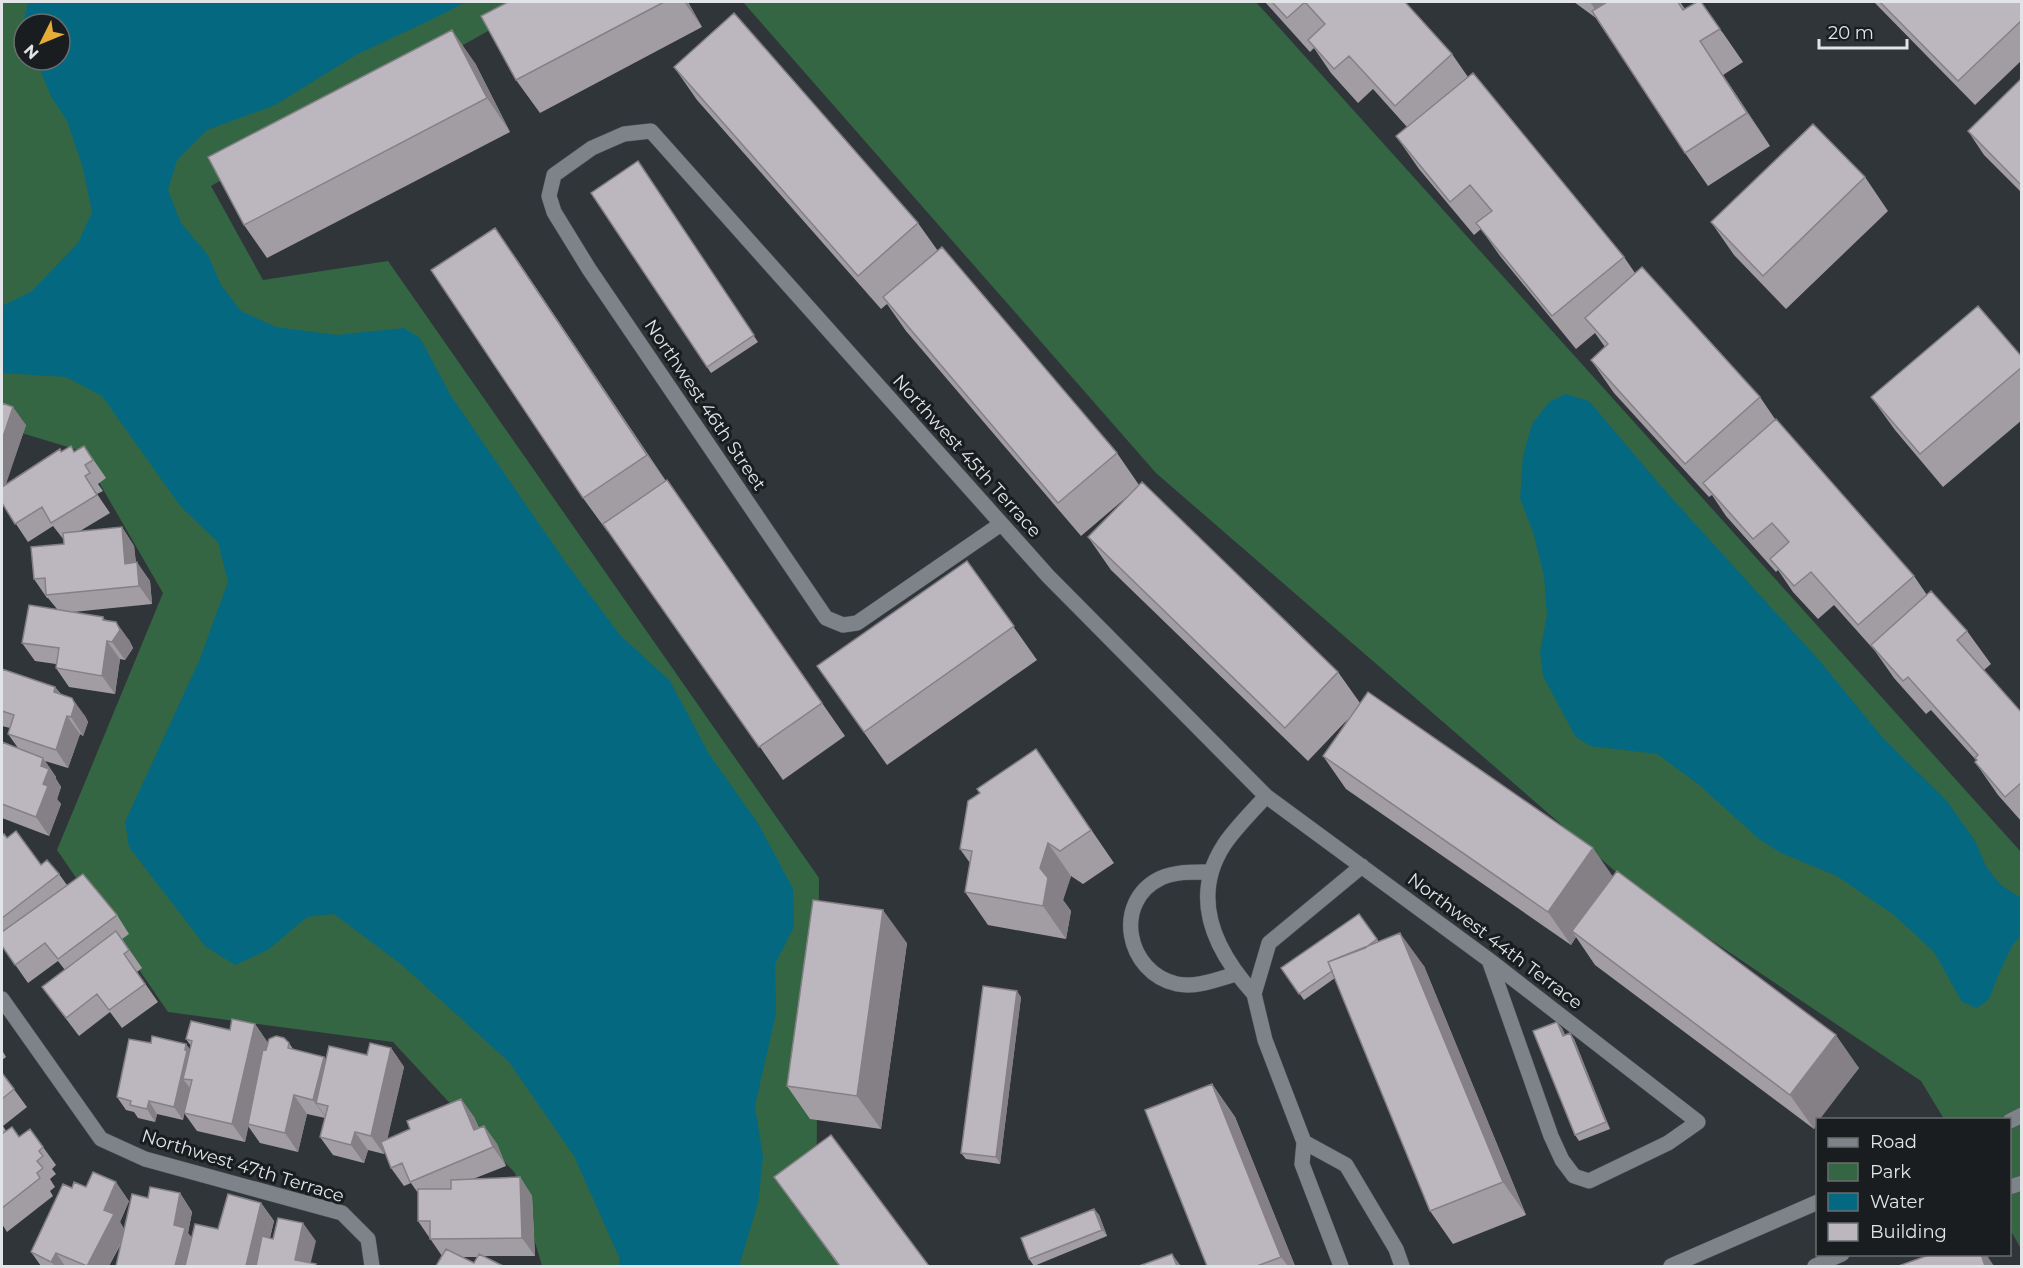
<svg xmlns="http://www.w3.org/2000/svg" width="2023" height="1268" font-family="Montserrat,sans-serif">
<rect width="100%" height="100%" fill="#30353a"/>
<path fill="#356644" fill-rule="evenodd" d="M2 2H540L211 186 263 280 388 261 819 878 816 1229 848 1266H542L515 1173 393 1042 168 1012 57 850 163 593 81 451 2 427ZM24 24H60V60H24Z
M743 2H1256L2021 852V1249L2010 1229V1120L1944 1119 1921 1081 1638 891 1156 473Z"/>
<path fill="#036880" d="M28 2H466L441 15 356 55 275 105 207 130 177 160 168 190 181 223 208 255 221 285 241 311 276 327 336 335 404 328 420 338 451 396 566 563 620 635 670 681 709 754 759 825 793 889 794 927 775 964 776 1013 755 1106 763 1157 758 1203 739 1266H620L619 1257 574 1156 509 1062 402 965 334 914 307 917 268 950 235 965 205 946 129 847 125 822 199 661 228 582 218 542 181 507 102 396 66 377 2 373V306L32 291 78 243 92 212 83 168 67 121 51 96 36 60H60V24H25L24 20Z
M1566 394 1589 401 1667 493 1819 660 1882 737 1947 801 1975 841 1987 868 2002 886 2021 898V935L2012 946 2000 971 1989 999 1977 1008 1962 1002 1934 952 1894 915 1837 876 1781 853 1759 839 1698 784 1657 754 1590 746 1575 736 1543 676 1540 653 1547 614 1544 576 1533 532 1520 498 1523 456 1532 424 1549 402Z"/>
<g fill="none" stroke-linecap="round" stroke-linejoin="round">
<defs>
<path id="minor" d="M1001 524 857 623 843 625 826 618 589 269 554 212 549 196 554 175 592 148 624 134 651 131 1048 576 1266 796 1489 960 1698 1122 1668 1143 1589 1181 1574 1176 1562 1160 1551 1136 1489 960
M1211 872C1194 872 1177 871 1161 878 1112 901 1126 973 1177 984 1196 988 1218 979 1236 974
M1254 994C1216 952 1189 899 1224 845 1236 827 1253 811 1266 796
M2 999 101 1139 145 1159 342 1213 368 1239 372 1266
M2010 1121 2022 1115
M1304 1142 1346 1165 1396 1249 1402 1266
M2010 1187 2022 1183
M1341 1266 1302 1164 1304 1142 1265 1040 1254 994 1269 943 1362 866
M1671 1266 1818 1202
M1815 1266 1842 1254"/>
</defs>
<use href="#minor" stroke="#4c5155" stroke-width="16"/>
<use href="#minor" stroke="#7d8388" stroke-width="15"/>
</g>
<path fill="#a29da3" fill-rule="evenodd" d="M508 2H688L702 27 540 113 516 80Z
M1265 2H1405L1452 54 1468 77 1624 257 1635 273 1760 397 1775 419 1914 576 1927 595 1967 631 1991 664 1984 670 2022 713V822L1998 795 1975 762 1976 760 1931 710 1926 714 1894 678 1875 651 1834 605 1818 619 1793 592 1778 570 1776 572 1726 516 1712 495 1709 497 1614 393 1591 360 1605 347 1595 333 1576 349 1500 256 1481 229 1474 235 1419 169 1396 136 1407 127 1373 89 1358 103 1331 73 1314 48 1310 52Z
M1574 2H1680L1685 9 1697 2 1723 33 1743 62 1723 75 1770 146 1708 186 1685 153 1596 18Z
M1874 2H2022V60L1975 105Z
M475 63 510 132 267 258 244 225Z
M674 67 918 223 938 251 1117 453 1139 485 1338 672 1360 703 1613 877 1859 1068 1818 1119V1123L1814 1129 1595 965 1576 937 1571 945 1346 789 1323 756 1348 719 1308 761 1111 570 1088 537 1128 496 1081 536 906 331 887 304 881 309 697 100Z
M2022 78V193L1984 155 1968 131Z
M638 161 758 342 711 373 591 193Z
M1865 177 1888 211 1786 309 1734 255 1711 222Z
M495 228 518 261 666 481 667 480 845 736 783 780 608 530 607 531 583 498Z
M2022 357V420L1943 487 1895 430 1871 397Z
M2 403 26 425 5 485 60 449 61 452H75L84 446 106 478 98 484 103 491 97 494 110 513 80 531 122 527 134 546 136 563 150 581 152 604 73 612 106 620 129 640 133 648 125 660 120 659 115 694 69 687 56 668V664L35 661 22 643 57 609 48 598H47L34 579 64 544V540L53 526 28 542 2 503Z
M967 561 1037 660 887 765 817 666Z
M2 669 55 687 61 694 85 716 88 722 83 736 80 734 68 768 45 761 56 777V779L61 787 57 799 61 804 49 836 2 818V742L18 748 8 734 10 728 2 726Z
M1036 749 1114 863 1083 884 1071 876 1063 900 1071 911 1066 939 988 925 965 892 970 863 960 849 980 793Z
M2 836 7 838 41 865 59 874 67 885 117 915 129 934 122 939 142 968 137 972 158 1002 122 1028 110 1012 79 1036 42 987 65 970 58 961 28 983 2 946Z
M1359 914 1379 942 1424 966 1526 1215 1453 1244 1430 1211 1335 978 1304 1000 1281 968Z
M907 943 881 1129 810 1119 787 1086Z
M1021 997 1000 1164 966 1159 961 1153Z
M255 1024 268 1043 266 1050 289 1043 293 1049 324 1057 326 1060 367 1055 391 1048 404 1067 387 1139 410 1129 461 1099 474 1117 479 1128 484 1126 497 1144 506 1166 473 1179 520 1177 532 1196 535 1256H484L503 1266H436L442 1256 418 1221V1193L411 1183 404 1186 391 1168 385 1151 384 1154 368 1150 364 1163 333 1155 320 1137 325 1118 307 1114 298 1152 260 1143 248 1126 245 1142 197 1131 184 1113 183 1120 157 1114 155 1122 138 1118 134 1112 126 1110 117 1097 151 1043 186 1044 190 1050 191 1046 186 1039ZM461 1257H477L474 1263Z
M1562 1028 1565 1035 1570 1033 1574 1039 1610 1129 1579 1141 1575 1135Z
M2 1050 6 1057 2 1060Z
M2 1073 27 1107 3 1126 6 1131 43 1147 56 1165 52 1169 56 1174 50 1179 55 1187 50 1191 53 1196 7 1232 2 1224Z
M1212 1084 1235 1117 1295 1266H1207Z
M774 1177 929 1266H839Z
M86 1187 129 1201 120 1222 124 1229 148 1198 180 1193 192 1212 188 1233 192 1238 218 1229 261 1203 274 1221 270 1238 316 1241 122 1242 109 1266H41L31 1252 72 1188Z
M1094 1209 1099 1215 1107 1236 1034 1266 1029 1259Z"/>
<path fill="#848085" d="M684 2H688L702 27Z
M1590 2H1625L1607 26Z
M452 30 475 63 510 132 487 98Z
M1700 41 1723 75 1770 146 1747 113Z
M495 228 518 261 670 488 647 455Z
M13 407 26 425 2 496V440Z
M122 527 134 546 138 582 125 564Z
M137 562 150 581 152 604 139 586Z
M103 617 116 635V622L129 640 133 648 125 660 112 642 103 620Z
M107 641 120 659 115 694 102 676Z
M55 687 68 705 54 692Z
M72 698 85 716 88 722 83 736 71 717Z
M67 716 80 734 68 768 56 750Z
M43 758 56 777V779L61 787 57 799 61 804 49 836 36 817 41 766Z
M1048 843 1071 876 1063 900 1071 911 1066 939 1043 906 1040 868Z
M1593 848 1616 881 1572 931 1576 937 1571 945 1548 912Z
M883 910 907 943 881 1129 857 1096Z
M1400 933 1424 966 1526 1215 1503 1182Z
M1017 991 1021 997 1000 1164 996 1157Z
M1557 1022 1562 1028 1567 1042 1563 1036Z
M255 1024 268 1043 245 1142 232 1124Z
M1570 1033 1574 1039 1610 1129 1606 1122Z
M1836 1035 1859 1068 1820 1119H1818V1123L1814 1129 1790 1095Z
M186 1044 195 1056 183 1079 190 1088 183 1120 174 1107Z
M391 1048 404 1067 384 1154 371 1136Z
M324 1057 336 1075 328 1106 316 1103 326 1117V1118L313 1100Z
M1212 1084 1235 1117 1295 1266H1288L1281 1257Z
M294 1095 307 1114 298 1152 285 1133Z
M461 1099 474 1117 487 1149 474 1130Z
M149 1101 157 1114 155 1122 147 1109Z
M484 1126 497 1144 506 1166 493 1147Z
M355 1132 368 1150 364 1163 351 1145Z
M520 1177 532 1196 535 1256 522 1238Z
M116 1182 129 1201 120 1222 126 1232 109 1266H87L104 1210Z
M180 1193 192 1212 188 1233 198 1246 193 1266H175L174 1225Z
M261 1203 274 1221 263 1266H246Z
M1094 1209 1099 1215 1107 1236 1102 1230Z
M303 1223 316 1241 310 1266 295 1260Z
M56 1253 65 1266H55L51 1262Z
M1172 1254 1181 1266H1177Z
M1981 1254H1986L1994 1266H1985Z"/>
<path fill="#bcb7be" stroke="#848085" stroke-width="1.5" d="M508 2H664L516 80 481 16Z
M1272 2H1405L1452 54 1395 106 1349 56 1334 69 1308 40 1325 24 1305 2 1287 18Z
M1607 2H1678L1683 10 1697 2H1701L1720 29 1700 41 1747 113 1685 153 1592 11Z
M1880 2H2022V20L1958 81Z
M734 13 918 223 858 276 674 67Z
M452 30 487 98 244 225 208 157Z
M1473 73 1624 257 1552 316 1476 223 1492 211 1470 185 1450 202 1396 136Z
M2022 78V186L1968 131Z
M1813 124 1865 177 1763 276 1711 222Z
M638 161 754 335 707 367 591 193Z
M495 228 647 455 583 498 431 270Z
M942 247 1117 453 1058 503 883 297Z
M1642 267 1760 397 1685 464 1591 360 1608 344 1585 318Z
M1978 306 2022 357V367L1920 454 1871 397Z
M2 403 13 407 2 440Z
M1776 419 1914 576 1858 625 1811 572 1794 586 1770 559 1789 542 1772 523 1753 539 1703 483Z
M71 446 74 452 84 446 93 460 85 465 90 473 85 476 97 495 51 523 42 507 15 524 2 503V487L60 449 61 452Z
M667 480 822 703 759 747 603 524Z
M1142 482 1338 672 1285 728 1088 537Z
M122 527 125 564 137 562 139 586 46 595 45 578 34 579 31 547 64 544 63 533Z
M967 561 1014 626 864 732 817 666Z
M1931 591 1967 631 1957 640 2022 713V782L2005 797 1975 762 1977 760 1975 758 1978 755 1908 677 1903 681 1871 645Z
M29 605 103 617V620L116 622 120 630 112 642 107 641 102 676 56 668 59 648 22 643Z
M2 669 55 687 54 692 72 698 75 704 71 717 67 716 56 750 8 734 14 715 2 711Z
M1368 692 1593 848 1548 912 1323 756Z
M2 742 43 758 41 766 49 769 43 784 48 786 36 817 2 804Z
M1036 749 1091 830 1060 851 1048 843 1040 868 1048 878 1043 906 965 892 972 851 960 849 968 801 980 793 977 789Z
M16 831 41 865 47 860 59 874 2 918V836L4 834 7 838Z
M1617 871 1836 1035 1790 1095 1572 931Z
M83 874 117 915 58 959 45 943 15 965 2 946V932Z
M813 900 883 910 857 1096 787 1086Z
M1359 914 1377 939 1365 948 1328 962 1332 971 1299 994 1281 968Z
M116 931 129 950 124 954 145 984 109 1010 97 994 66 1018 42 987Z
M1400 933 1503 1182 1430 1211 1328 962Z
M983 986 1017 991 996 1157 961 1153Z
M232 1019 255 1024 232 1124 184 1113 192 1080 183 1079 192 1041 186 1039 191 1021 230 1030Z
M1557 1022 1563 1036 1570 1033 1606 1122 1575 1135 1533 1031Z
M152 1036 186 1044 185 1050 187 1051 174 1107 149 1101 147 1109 130 1105 131 1101 117 1097 129 1039 151 1043Z
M276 1036 284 1038 289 1043 288 1048 324 1057 313 1100 294 1095 285 1133 248 1124 263 1049 266 1050 269 1039Z
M370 1043 391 1048 371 1136 355 1132 351 1145 320 1137 328 1106 316 1103 329 1046 367 1055Z
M2 1073 14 1089 2 1099Z
M1212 1084 1281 1257 1257 1266H1207L1145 1110Z
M461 1099 474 1130 484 1126 493 1147 410 1182 402 1163 391 1168 381 1142 410 1129 407 1121Z
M12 1127 19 1137 30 1129 43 1147 39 1151 43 1156 37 1161 43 1168 37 1173 40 1178 2 1208V1134Z
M831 1135 929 1266H840L774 1177Z
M93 1172 116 1182 104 1210 114 1214 87 1266 56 1253 51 1262 31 1252 63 1184 72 1188 74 1182 86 1187Z
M520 1177 522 1238 430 1239V1221H418V1189H451V1180Z
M150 1187 180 1193 174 1225 185 1228 175 1266H116L132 1194 148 1198Z
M228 1194 261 1203 246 1266H185L195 1224 218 1229Z
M1094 1209 1102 1230 1029 1259 1021 1238Z
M278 1218 303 1223 295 1260 316 1264 315 1266H256L262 1236 273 1239Z
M446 1249 474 1263 479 1254 503 1266H436Z
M1172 1254 1177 1266H1139Z
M1932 1254H1981L1985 1266H1902L1901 1265Z"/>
<g text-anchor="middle" stroke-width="6" stroke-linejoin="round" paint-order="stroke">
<g font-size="18" fill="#e1e5e8" stroke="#1a1d1f">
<text transform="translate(705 405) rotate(56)" y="6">Northwest 46th Street</text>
<text transform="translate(967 456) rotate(48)" y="6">Northwest 45th Terrace</text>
<text transform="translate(1495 941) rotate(37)" y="6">Northwest 44th Terrace</text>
<text transform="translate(243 1166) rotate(17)" y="6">Northwest 47th Terrace</text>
</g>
</g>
<rect width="2023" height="1268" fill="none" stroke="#e1e5e8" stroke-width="6"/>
<rect x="1816" y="1118" width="195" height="138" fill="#1a1d1f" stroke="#6a6d6f" stroke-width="1.5"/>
<rect x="1828" y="1138" width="30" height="9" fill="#7d8388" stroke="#6a6d6f" stroke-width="1.5"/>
<text x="1870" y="1148" font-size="18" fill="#e1e5e8">Road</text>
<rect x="1828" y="1163" width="30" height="18" fill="#356644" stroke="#6a6d6f" stroke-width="1.5"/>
<text x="1870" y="1178" font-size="18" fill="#e1e5e8">Park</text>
<rect x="1828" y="1193" width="30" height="18" fill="#036880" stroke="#6a6d6f" stroke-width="1.5"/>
<text x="1870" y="1208" font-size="18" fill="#e1e5e8">Water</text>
<rect x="1828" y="1223" width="30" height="18" fill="#bcb7be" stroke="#6a6d6f" stroke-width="1.5"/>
<text x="1870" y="1238" font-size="18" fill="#e1e5e8">Building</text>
<g transform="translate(42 42) rotate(227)"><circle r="28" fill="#1a1d1f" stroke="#6a6d6f" stroke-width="1.5"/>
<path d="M0-4.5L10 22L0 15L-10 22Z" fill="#e6ad36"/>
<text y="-9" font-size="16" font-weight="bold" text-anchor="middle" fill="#e1e5e8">N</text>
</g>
<path d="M1819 39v9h88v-9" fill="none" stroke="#e1e5e8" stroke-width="3"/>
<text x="1828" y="39" font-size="18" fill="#e1e5e8" stroke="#1a1d1f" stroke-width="4.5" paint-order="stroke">20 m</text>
</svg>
